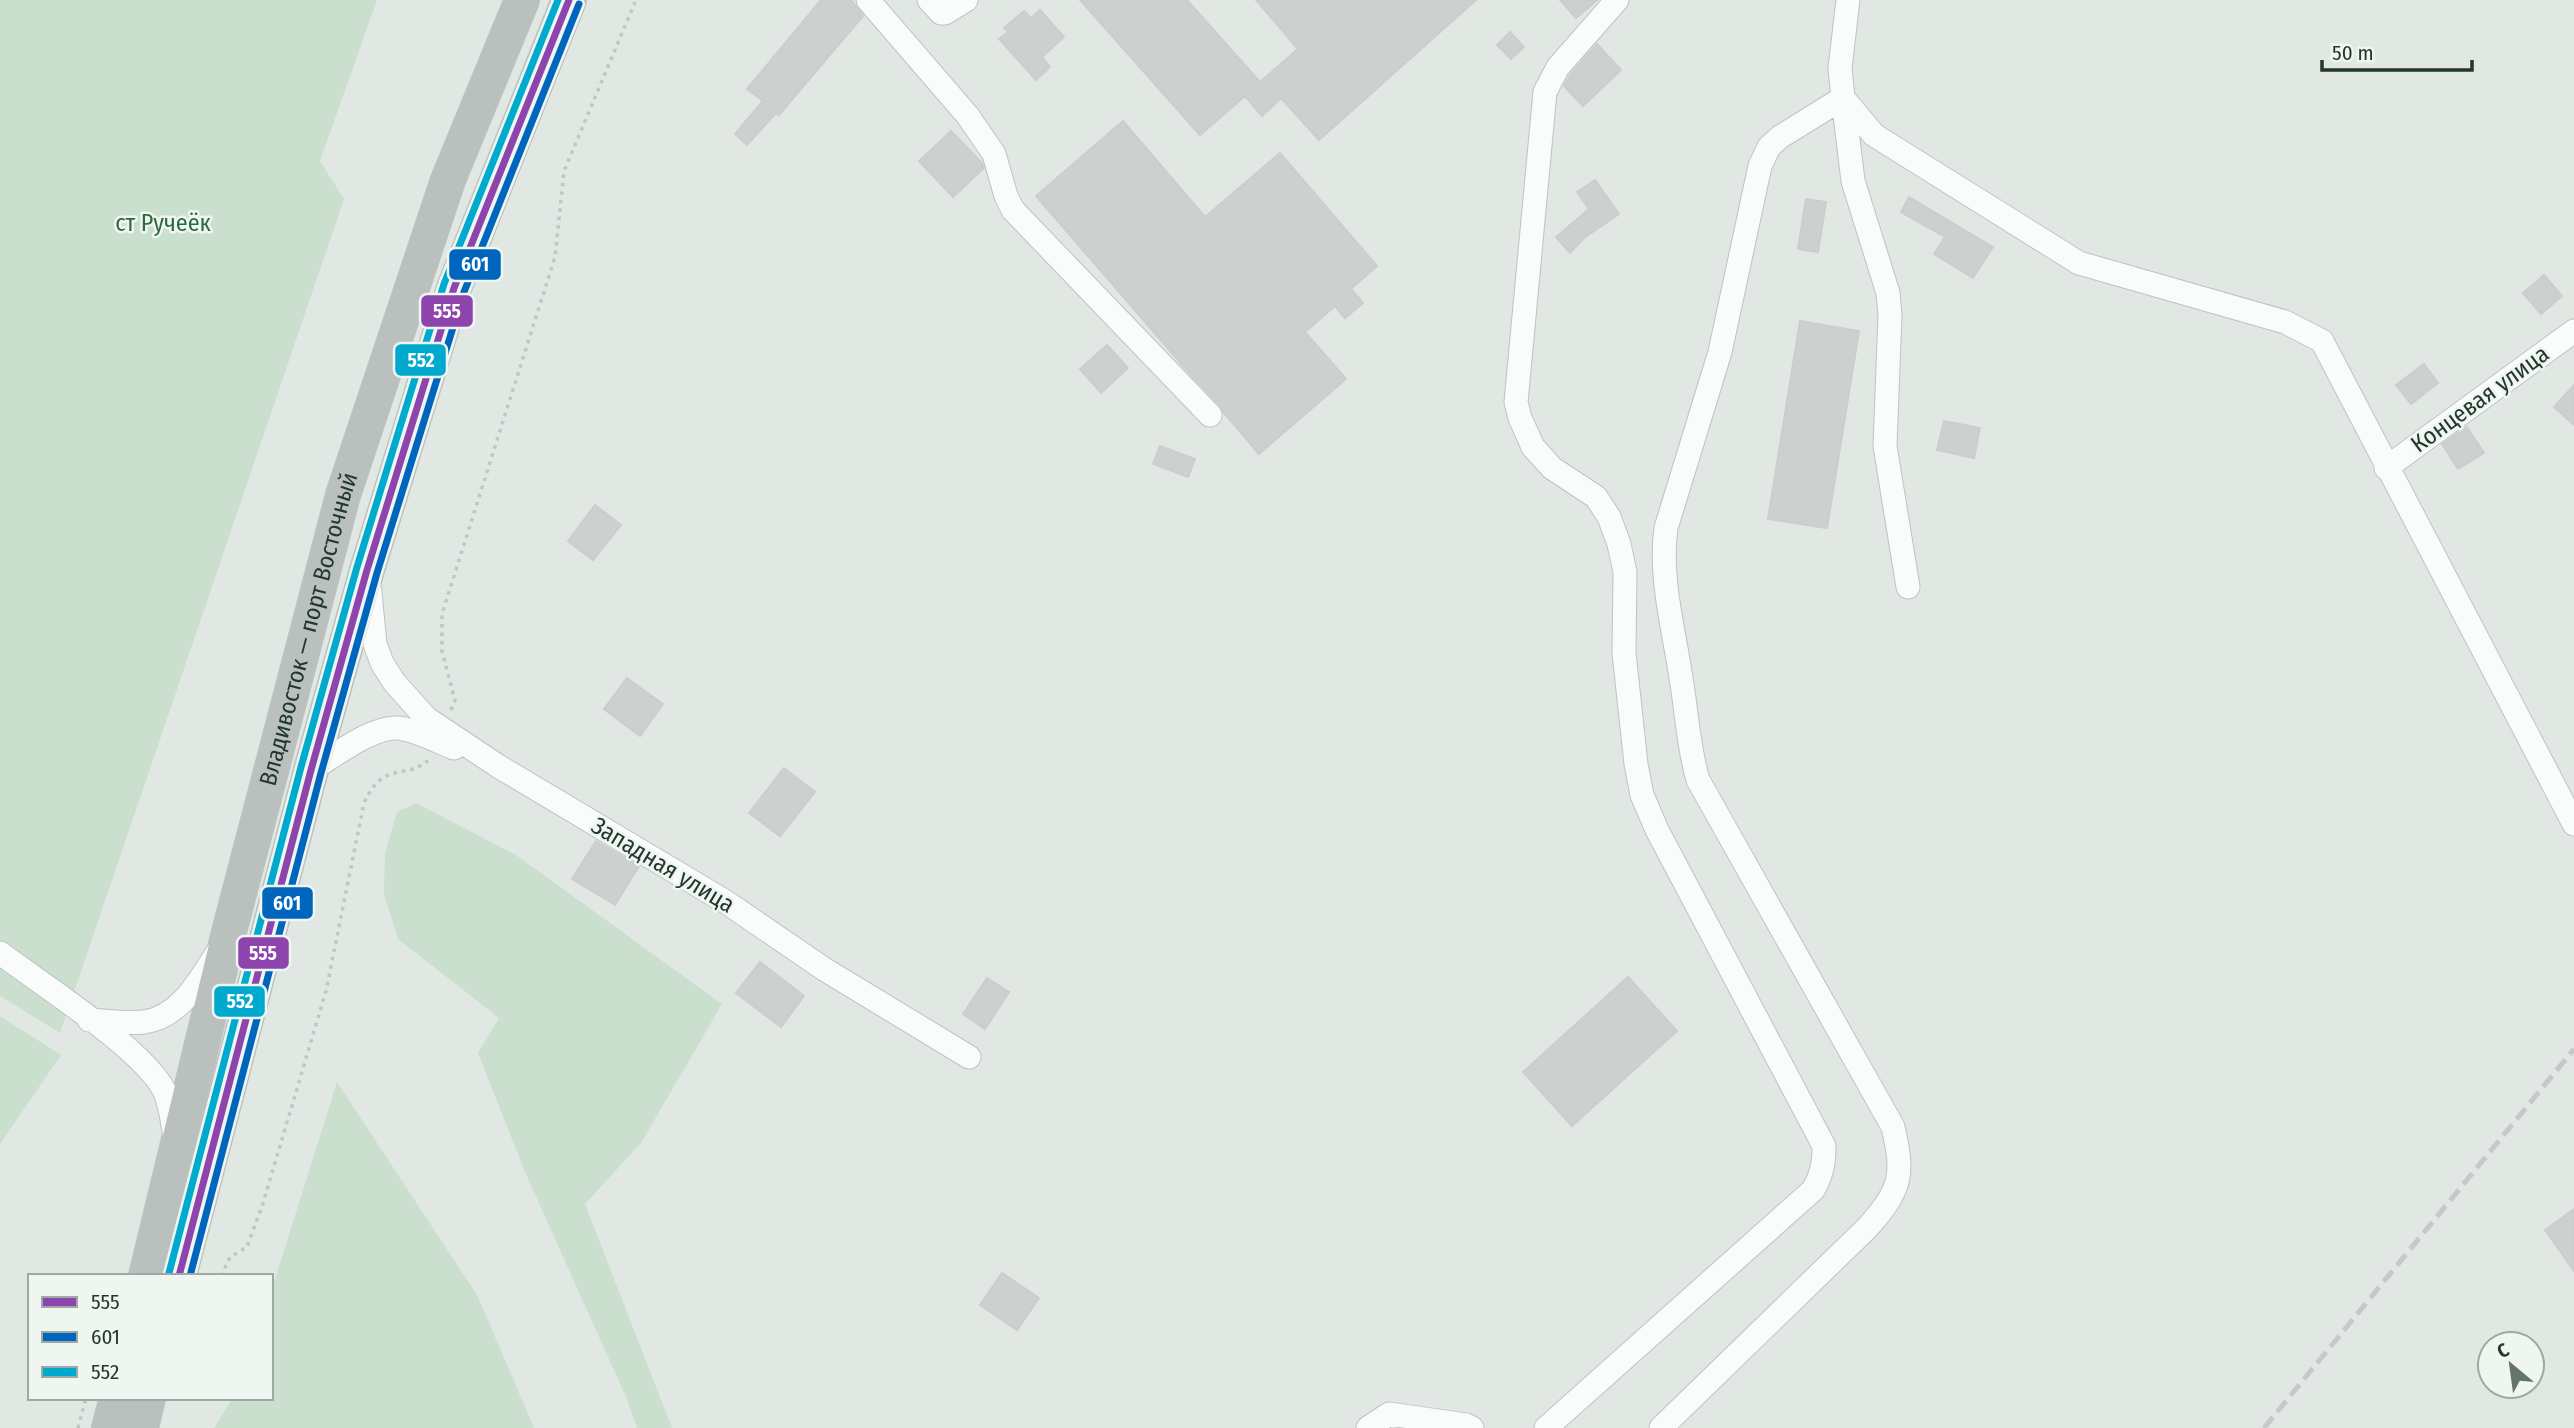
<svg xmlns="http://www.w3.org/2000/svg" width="2574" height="1428" font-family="'Fira Sans Condensed',sans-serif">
<rect width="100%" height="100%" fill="#e1e7e3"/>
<path fill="#cbdfce" d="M0 0H377L320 161 344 199 60 1033 0 996Z
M416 803 516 855 722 1004 641 1143 585 1204 672 1428H637L626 1397 525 1172 478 1053 499 1018 398 939 384 894 385 853 397 812Z
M0 1016 61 1055 0 1144Z
M337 1082 477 1295 534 1428H214L233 1398H271V1292Z"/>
<path fill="#ccd0ce" stroke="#cacfcc" stroke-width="2" d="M821 0H851L863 16 779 115 776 113 747 145 735 134 763 101 747 89Z
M1080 0H1187L1260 82 1298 49 1256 0H1476L1319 140 1281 98 1262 116 1245 96 1200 135Z
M1560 0H1597L1576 18Z
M1040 10 1064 37 1042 57 1050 67 1036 80 999 39 1008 32 1004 28 1024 11 1031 18Z
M1510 32 1524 47 1511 59 1497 45Z
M1597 44 1621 70 1583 106 1564 86 1570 75Z
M1123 121 1205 217 1280 153 1377 266 1351 289 1363 303 1345 318 1335 306 1305 332 1346 379 1259 454 1224 413 1220 405 1191 375 1036 196Z
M951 131 982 163 984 168 953 197 919 161Z
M1595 180 1619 214 1584 238 1570 253 1556 237 1589 209 1577 192Z
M1909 197 1993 247 1973 278 1934 254 1945 237 1901 212Z
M1806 199 1826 202 1818 252 1798 249Z
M2544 275 2562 296 2541 314 2523 293Z
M1800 321 1859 331 1827 528 1768 519Z
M1107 345 1128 368 1101 393 1080 369Z
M2424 364 2438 383 2411 404 2396 385Z
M2574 385V425L2554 407Z
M1944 421 1980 428 1974 458 1937 450Z
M2467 427 2484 453 2458 469 2442 444Z
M1160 446 1195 459 1188 477 1153 464Z
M595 505 621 525 593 560 568 541Z
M627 678 663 704 640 736 604 709Z
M784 768 815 792 780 836 749 813Z
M596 841 639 866 615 905 572 879Z
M760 962 804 996 781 1027 736 993Z
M1628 977 1677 1031 1572 1126 1523 1072Z
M987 978 1009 992 985 1029 963 1014Z
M2574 1209V1271L2545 1230Z
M1002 1273 1039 1298 1017 1330 980 1305Z"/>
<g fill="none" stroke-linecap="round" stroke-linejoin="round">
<defs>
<path id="minor" d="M868 0 968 116 994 154 1006 196 1013 210 1210 415
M929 0 941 13H945L966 0
M1848 0 1840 68 1843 98 1853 181 1888 293 1890 315 1885 446 1908 587
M1843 98 1874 135 2079 263 2285 322 2322 341 2574 824
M2386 468 2574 331
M369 583 375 644 382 663 394 682 426 718 498 766 726 902 824 969 969 1057
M311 770C333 757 372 726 398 728 417 730 436 741 454 748
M0 953C41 984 142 1048 164 1090 171 1105 172 1122 175 1137
M89 1020C107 1021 127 1024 144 1022 180 1017 199 981 217 953
M1368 1428 1389 1414 1466 1425 1472 1428
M1546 1428 1813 1190C1822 1175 1824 1163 1824 1146L1657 830 1642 795 1636 764 1624 653 1625 572 1619 544 1609 517 1596 497 1552 468 1533 447 1520 418 1516 402 1545 92 1558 67 1617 0
M1661 1428 1868 1227C1902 1188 1904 1175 1893 1127L1698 780C1688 746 1687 713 1681 678 1674 630 1659 577 1666 528L1720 352 1760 166 1769 147 1780 137 1843 98"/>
<g id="highway">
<path id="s1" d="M146 1276 228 936 343 495 448 180 522 0"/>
<path d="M179 1276 311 770 367 570 454 288 569 0"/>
<path d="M109 1428 117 1398"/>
<path d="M141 1428 148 1398"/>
</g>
</defs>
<use href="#minor" stroke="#bec4c0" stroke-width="25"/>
<use href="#highway" stroke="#bcc3bf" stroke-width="36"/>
<path stroke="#bfc7c3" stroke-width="3.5" stroke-dasharray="3.5 5" stroke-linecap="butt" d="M451 710 455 701 442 651V614L555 257 564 171 636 0
M221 1276 230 1257 247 1247 263 1203 326 991 364 803C385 757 409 782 430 758
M78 1428 86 1398"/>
<use href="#minor" stroke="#fafbfb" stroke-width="23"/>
<use href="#highway" stroke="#b9c0bd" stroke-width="33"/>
<path stroke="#c6c9c8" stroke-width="5" stroke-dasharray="14 7" stroke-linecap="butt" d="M2264 1428 2574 1049"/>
<defs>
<path id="bus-1" d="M179 1276 311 770 367 570 454 288 569 0"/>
<path id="bus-2" d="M190 1276 321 773 377 573 464 292 579 4"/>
<path id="bus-3" d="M169 1273 301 767 357 567 444 284 558 0"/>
</defs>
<use href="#bus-1" stroke="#eff6f1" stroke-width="12"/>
<use href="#bus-2" stroke="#eff6f1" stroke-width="12"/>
<use href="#bus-3" stroke="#eff6f1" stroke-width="12"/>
<use href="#bus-1" stroke="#8e44ad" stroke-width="7"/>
<use href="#bus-2" stroke="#0065bd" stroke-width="7"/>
<use href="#bus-3" stroke="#00a9ce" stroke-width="7"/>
</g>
<g text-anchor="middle" stroke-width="5" stroke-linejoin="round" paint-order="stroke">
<g font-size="24" fill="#30693c" stroke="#eff6f1">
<text x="163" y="231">ст Ручеёк</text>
</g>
<g font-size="24" fill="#22372d" stroke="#eff6f1">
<text transform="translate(2480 399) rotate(-36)" y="8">Концевая улица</text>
<text dy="8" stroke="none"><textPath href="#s1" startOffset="667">Владивосток — порт Восточный</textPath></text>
<text transform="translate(663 865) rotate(31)" y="8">Западная улица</text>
</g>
</g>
<g stroke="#eff6f1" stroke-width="2.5">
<rect x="448" y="248" width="54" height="33" rx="7" fill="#0065bd"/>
<rect x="420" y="294" width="54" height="34" rx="7" fill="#8e44ad"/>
<rect x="394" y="343" width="53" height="34" rx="7" fill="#00a9ce"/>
<rect x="261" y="886" width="53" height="34" rx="7" fill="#0065bd"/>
<rect x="237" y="936" width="53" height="34" rx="7" fill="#8e44ad"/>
<rect x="213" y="985" width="53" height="33" rx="7" fill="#00a9ce"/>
</g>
<g font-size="19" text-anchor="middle" font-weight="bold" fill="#fff">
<text x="475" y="271">601</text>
<text x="447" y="318">555</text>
<text x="421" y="367">552</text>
<text x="287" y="910">601</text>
<text x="263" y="960">555</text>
<text x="240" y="1008">552</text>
</g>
<rect x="28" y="1274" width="245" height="126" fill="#eff6f1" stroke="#9daaa3" stroke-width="2"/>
<rect x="42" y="1297" width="35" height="10" fill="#8e44ad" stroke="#9daaa3" stroke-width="2"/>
<text x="91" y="1309" font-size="21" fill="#22372d">555</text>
<rect x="42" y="1332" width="35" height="10" fill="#0065bd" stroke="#9daaa3" stroke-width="2"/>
<text x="91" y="1344" font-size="21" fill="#22372d">601</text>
<rect x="42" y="1367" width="35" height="10" fill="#00a9ce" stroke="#9daaa3" stroke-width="2"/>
<text x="91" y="1379" font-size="21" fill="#22372d">552</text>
<g transform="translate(2511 1365) rotate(331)"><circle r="33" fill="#eff6f1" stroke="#9daaa3" stroke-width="2"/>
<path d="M0-5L12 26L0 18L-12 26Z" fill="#65756d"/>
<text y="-10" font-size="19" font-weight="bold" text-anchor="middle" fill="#22372d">С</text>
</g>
<path d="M2322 60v10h150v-10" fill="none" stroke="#22372d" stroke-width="3.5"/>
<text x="2332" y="60" font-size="21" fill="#22372d" stroke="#eff6f1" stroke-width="5" paint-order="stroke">50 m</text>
</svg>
